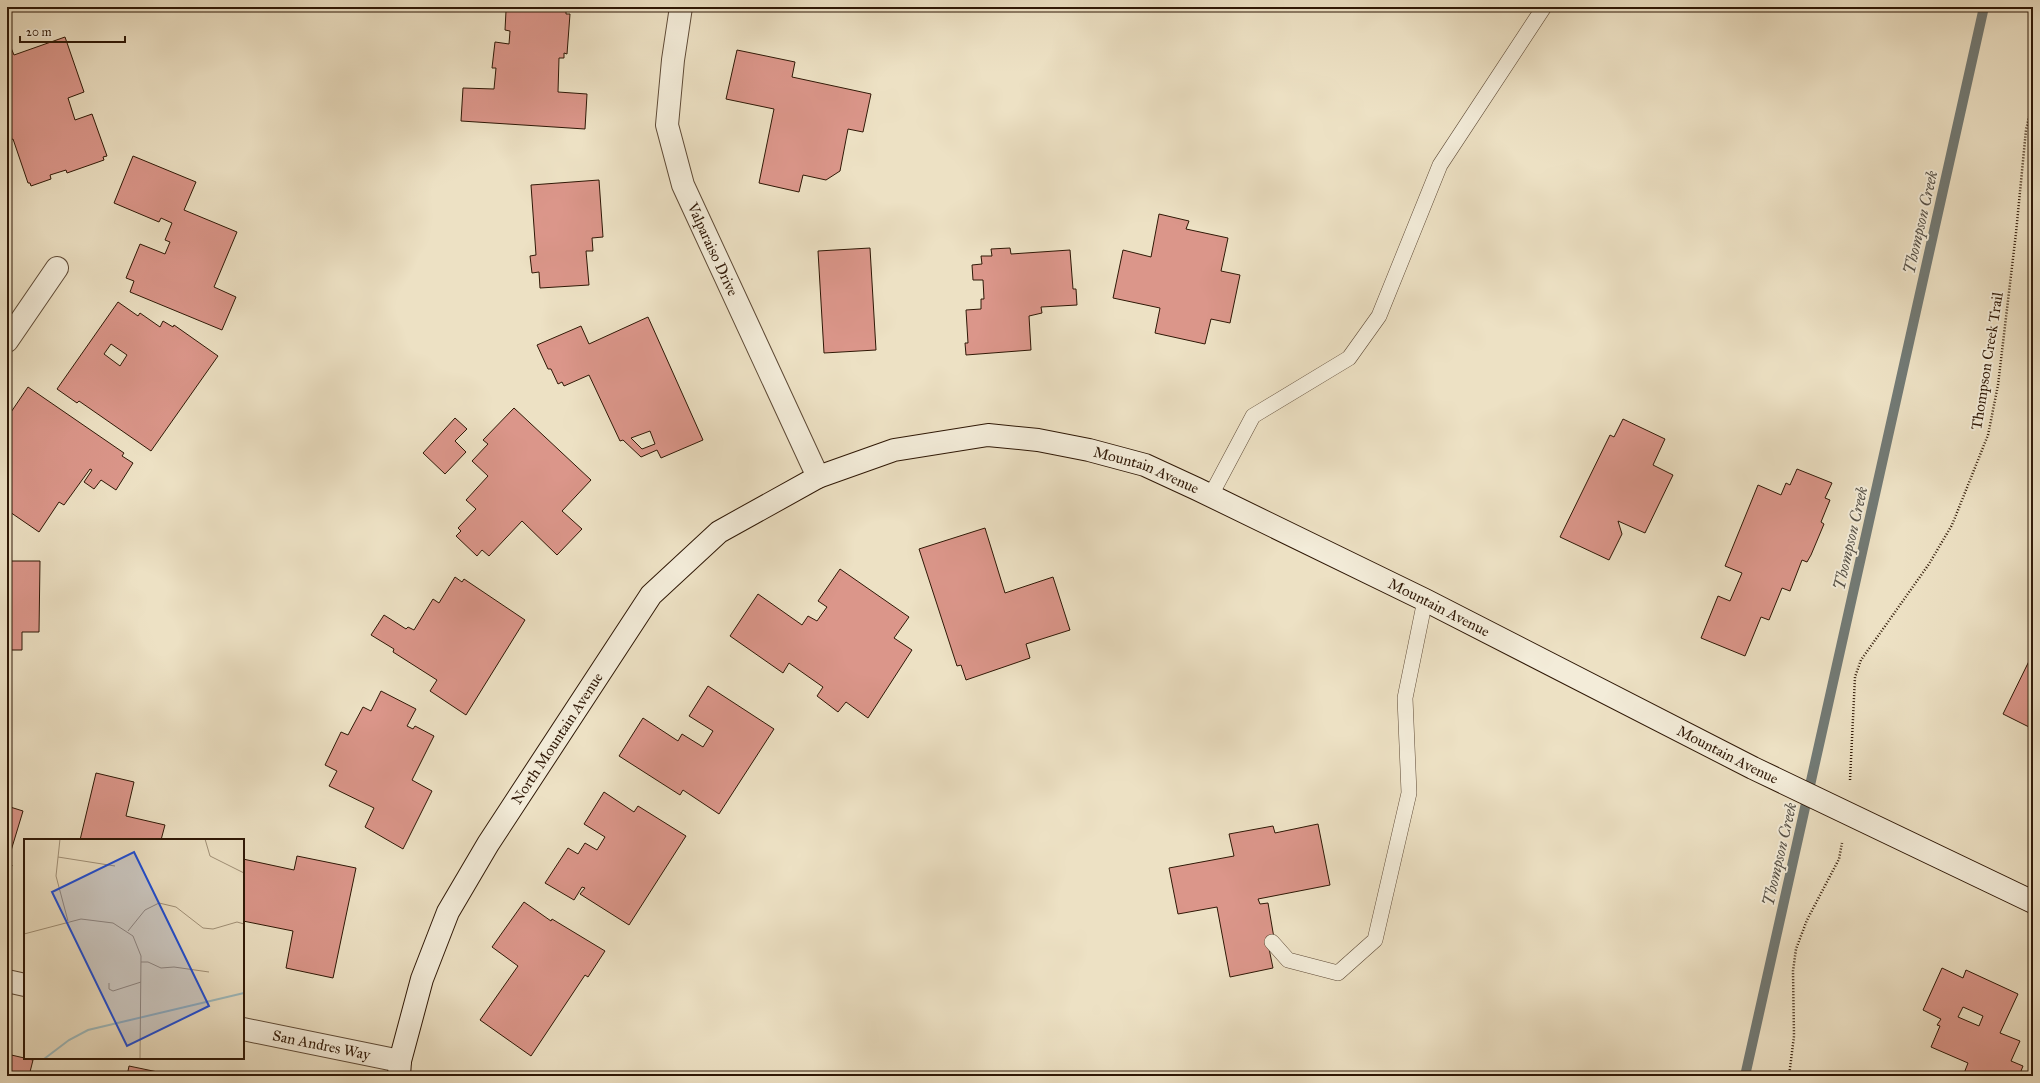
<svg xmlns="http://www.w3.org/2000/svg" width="2040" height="1083" font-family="'IM FELL Great Primer',serif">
<rect width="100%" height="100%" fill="#ede1c4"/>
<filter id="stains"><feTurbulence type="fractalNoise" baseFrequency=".005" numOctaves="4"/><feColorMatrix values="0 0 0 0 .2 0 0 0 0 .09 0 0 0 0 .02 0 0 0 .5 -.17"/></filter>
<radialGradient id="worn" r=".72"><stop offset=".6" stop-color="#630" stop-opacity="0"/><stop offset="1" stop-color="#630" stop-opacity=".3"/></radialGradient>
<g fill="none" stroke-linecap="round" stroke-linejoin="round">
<path stroke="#727a75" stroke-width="10" d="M1745 1076 1984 7"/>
</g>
<path fill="#db968a" stroke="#2f1806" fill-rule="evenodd" d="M511 7 566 9V14H570L567 54 564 53V58H559L558 92 587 94 585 129 461 121 463 88 494 89 496 68H492L495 42 509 44 510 31 505 30 506 11H511Z
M65 37 84 92 68 98 75 120 92 114 107 156 103 157 104 160 67 173 66 170 50 175 51 179 31 186 30 183H28L13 139 7 141V44L9 43 14 55Z
M737 50 795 62 792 77 871 94 863 132 848 129 840 171 826 180 803 175 799 192 759 183 774 109 726 99Z
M133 156 196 182 184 210 237 232 214 287 236 297 222 330 130 292 134 281 126 278 140 244 165 254 170 242 165 240 172 223 161 218 159 222 114 203Z
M599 180 603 237 592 238 593 251H586L589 285 540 288 539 272 532 273 530 256 536 255 531 185Z
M1159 214 1189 221 1186 229 1228 238 1221 271 1240 275 1230 323 1211 319 1205 344 1155 333 1160 308 1113 298 1123 250 1151 257Z
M870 248 876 350 824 353 818 251Z
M1010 248 1011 254 1070 250 1073 289H1076L1077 305 1041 307 1042 313 1029 316 1031 350 966 355 965 343H968L966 310 981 309V299H984L983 280H973L972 265 982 264 981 256H992L991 249Z
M118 302 138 316 140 313 160 327 163 321 173 327 174 325 218 356 151 451 79 401 77 403 57 389ZM111 344 127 355 120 366 104 354Z
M648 317 703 440 661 458 657 450 641 457 623 440 620 441 589 375 564 386 562 382 558 384 551 369H548L537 345 581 326 589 344ZM650 431 655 444 642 449 631 438Z
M28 387 124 453 122 456 133 463 116 490 101 480 94 489 84 482 92 470 90 469 64 505 59 502 39 532 7 510V455L11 449 7 447V418Z
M514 408 591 480 562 511 582 529 557 555 522 521 489 556 482 550 477 556 456 536 461 531 458 528 476 509 466 500 488 476 472 461 488 444 483 440Z
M455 418 467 429 455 441 466 452 445 474 423 453Z
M1623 419 1665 439 1653 465 1673 475 1645 533 1618 521 1622 534 1609 560 1560 537 1610 435 1614 437Z
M1797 469 1832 483 1825 498 1830 500 1821 522 1824 524 1811 555 1807 562 1802 560 1790 591 1782 588 1769 620 1761 617 1745 656 1701 638 1718 596 1730 601 1742 573 1725 566 1758 485 1781 495 1786 483 1790 485Z
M985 528 1005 593 1053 577 1070 630 1026 644 1030 658 966 680 961 665 957 666 919 549Z
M7 561H40L39 632H22V650H7Z
M840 569 909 617 894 638 912 650 868 718 846 702 838 712 817 696 823 687 789 663 783 673 730 636 758 594 802 625 808 616 817 621 827 607 818 601Z
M455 577 462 582 464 579 525 620 466 715 430 691 437 680 393 652 394 649 371 635 384 615 406 629 408 627 414 630 433 599 439 603Z
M2033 653V729L2003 714Z
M708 686 774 729 719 814 683 790 680 795 619 756 643 718 678 741 682 734 703 747 713 731 689 716Z
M381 691 416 709 407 726 413 729 415 726 434 736 412 780 432 791 403 849 365 827 374 808 329 786 337 771 325 765 341 732 348 735 363 707 371 711Z
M96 773 134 782 126 816 165 825 161 840H80Z
M604 792 634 812 638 806 686 836 629 925 580 894 585 888 582 887 574 900 545 883 568 848 578 854 585 843 597 850 605 837 584 824Z
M7 806 23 811 7 864 12 865 7 881Z
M1318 824 1330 885 1258 899 1260 904 1268 903 1274 938 1267 939 1273 968 1230 977 1217 907 1178 914 1169 868 1234 856 1229 834 1273 826 1275 833Z
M297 856 356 868 333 978 286 968 293 931 243 921V859L294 870Z
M524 902 551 921 552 919 605 951 588 977 585 975 531 1056 480 1020 518 966 492 947Z
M1942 968 1963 978 1966 970 2018 994 2000 1033 2020 1041 2011 1061 2023 1066 2019 1076H1963L1968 1063 1931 1047 1940 1026 1937 1025 1941 1019 1923 1010ZM1963 1007 1983 1016 1979 1026 1958 1017Z
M7 1054 33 1060 29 1076H7Z
M129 1066 177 1076H127Z"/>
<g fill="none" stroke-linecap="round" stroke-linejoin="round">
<defs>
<path id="lane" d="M1211 495 1253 416 1349 358 1379 316 1440 165 1544 7
M1272 942 1288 960 1338 973 1375 940 1409 793 1405 698 1425 600"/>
<g id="street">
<path id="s1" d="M681 7 673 60 667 125 683 185 818 477"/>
<path d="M7 341 57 268"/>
<path d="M7 981 25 985"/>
<path id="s2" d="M243 1029 400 1061"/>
</g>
<g id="secondary">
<path id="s3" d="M399 1076 400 1061 422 979 448 912 488 844 651 595 719 532 818 477 894 450 988 435 1038 440 1089 450 1145 465 1197 489 1425 600 1753 768 2033 902"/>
</g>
</defs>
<use href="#lane" stroke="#5e4a36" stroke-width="16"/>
<use href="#street" stroke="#5e4a36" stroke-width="24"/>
<use href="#secondary" stroke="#2f1806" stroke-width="24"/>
<path stroke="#2f1806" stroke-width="2.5" stroke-dasharray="1 2" stroke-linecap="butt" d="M1850 780 1855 677 1861 660 1929 564 1952 525 1988 435 1998 385 2016 233 2026 130 2033 100
M1789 1076 1794 1036 1793 971 1796 949 1807 920 1839 859 1842 843"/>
<use href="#lane" stroke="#f3ecd9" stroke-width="15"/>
<use href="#street" stroke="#f3ecd9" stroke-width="22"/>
<use href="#secondary" stroke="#f3ecd9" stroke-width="22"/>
</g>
<g text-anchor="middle" stroke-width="4" stroke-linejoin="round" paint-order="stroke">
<g font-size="15" fill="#2f1806" stroke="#f3ecd9">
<text dy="5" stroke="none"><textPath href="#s1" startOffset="252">Valparaiso Drive</textPath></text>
<text transform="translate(1987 361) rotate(-81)" y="5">Thompson Creek Trail</text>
<text dy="5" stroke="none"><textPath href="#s3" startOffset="1093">Mountain Avenue</textPath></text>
<text dy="5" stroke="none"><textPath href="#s3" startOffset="1417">Mountain Avenue</textPath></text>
<text dy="5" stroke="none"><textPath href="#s3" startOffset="377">North Mountain Avenue</textPath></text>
<text dy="5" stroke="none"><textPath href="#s3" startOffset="1741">Mountain Avenue</textPath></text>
<text dy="5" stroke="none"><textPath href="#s2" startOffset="80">San Andres Way</textPath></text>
</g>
<g font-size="16" font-style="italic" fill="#565147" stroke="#f3ecd9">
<text transform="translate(1920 222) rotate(-77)" y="6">Thompson Creek</text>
<text transform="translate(1850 538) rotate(-77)" y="6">Thompson Creek</text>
<text transform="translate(1779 854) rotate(-77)" y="6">Thompson Creek</text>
</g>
</g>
<g transform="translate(24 839)">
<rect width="220" height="220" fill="#ede1c4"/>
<path fill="none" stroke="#9ebbbf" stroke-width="2" d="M20 220 45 201 64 191 220 154"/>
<path fill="none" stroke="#a19178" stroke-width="1" d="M36 0 32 37 44 82M181 0 186 17 220 34M34 18 91 27M104 92 121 71 135 64 152 68 179 89 189 90 213 83 220 85M0 95 57 80 89 84 109 97 117 117 116 220M117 123H124L137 129 150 128 185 133M85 144V150L89 152 117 143"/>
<path fill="#1d4ed8" fill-opacity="0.15" stroke="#1d4ed8" stroke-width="2" d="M110 13 185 167 103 207 28 53Z"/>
<rect width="220" height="220" fill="none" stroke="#2f1806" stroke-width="2"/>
</g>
<rect width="2040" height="1083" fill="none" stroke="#ede1c4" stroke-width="24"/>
<rect x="8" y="8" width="2024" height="1067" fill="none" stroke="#2f1806" stroke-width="2"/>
<rect x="12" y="12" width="2016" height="1059" fill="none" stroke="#2f1806"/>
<path d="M20 36v6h105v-6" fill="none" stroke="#2f1806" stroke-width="2"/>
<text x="26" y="36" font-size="12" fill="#2f1806" stroke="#f3ecd9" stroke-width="3" paint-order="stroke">20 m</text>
<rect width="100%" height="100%" filter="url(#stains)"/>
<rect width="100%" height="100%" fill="url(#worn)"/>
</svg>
